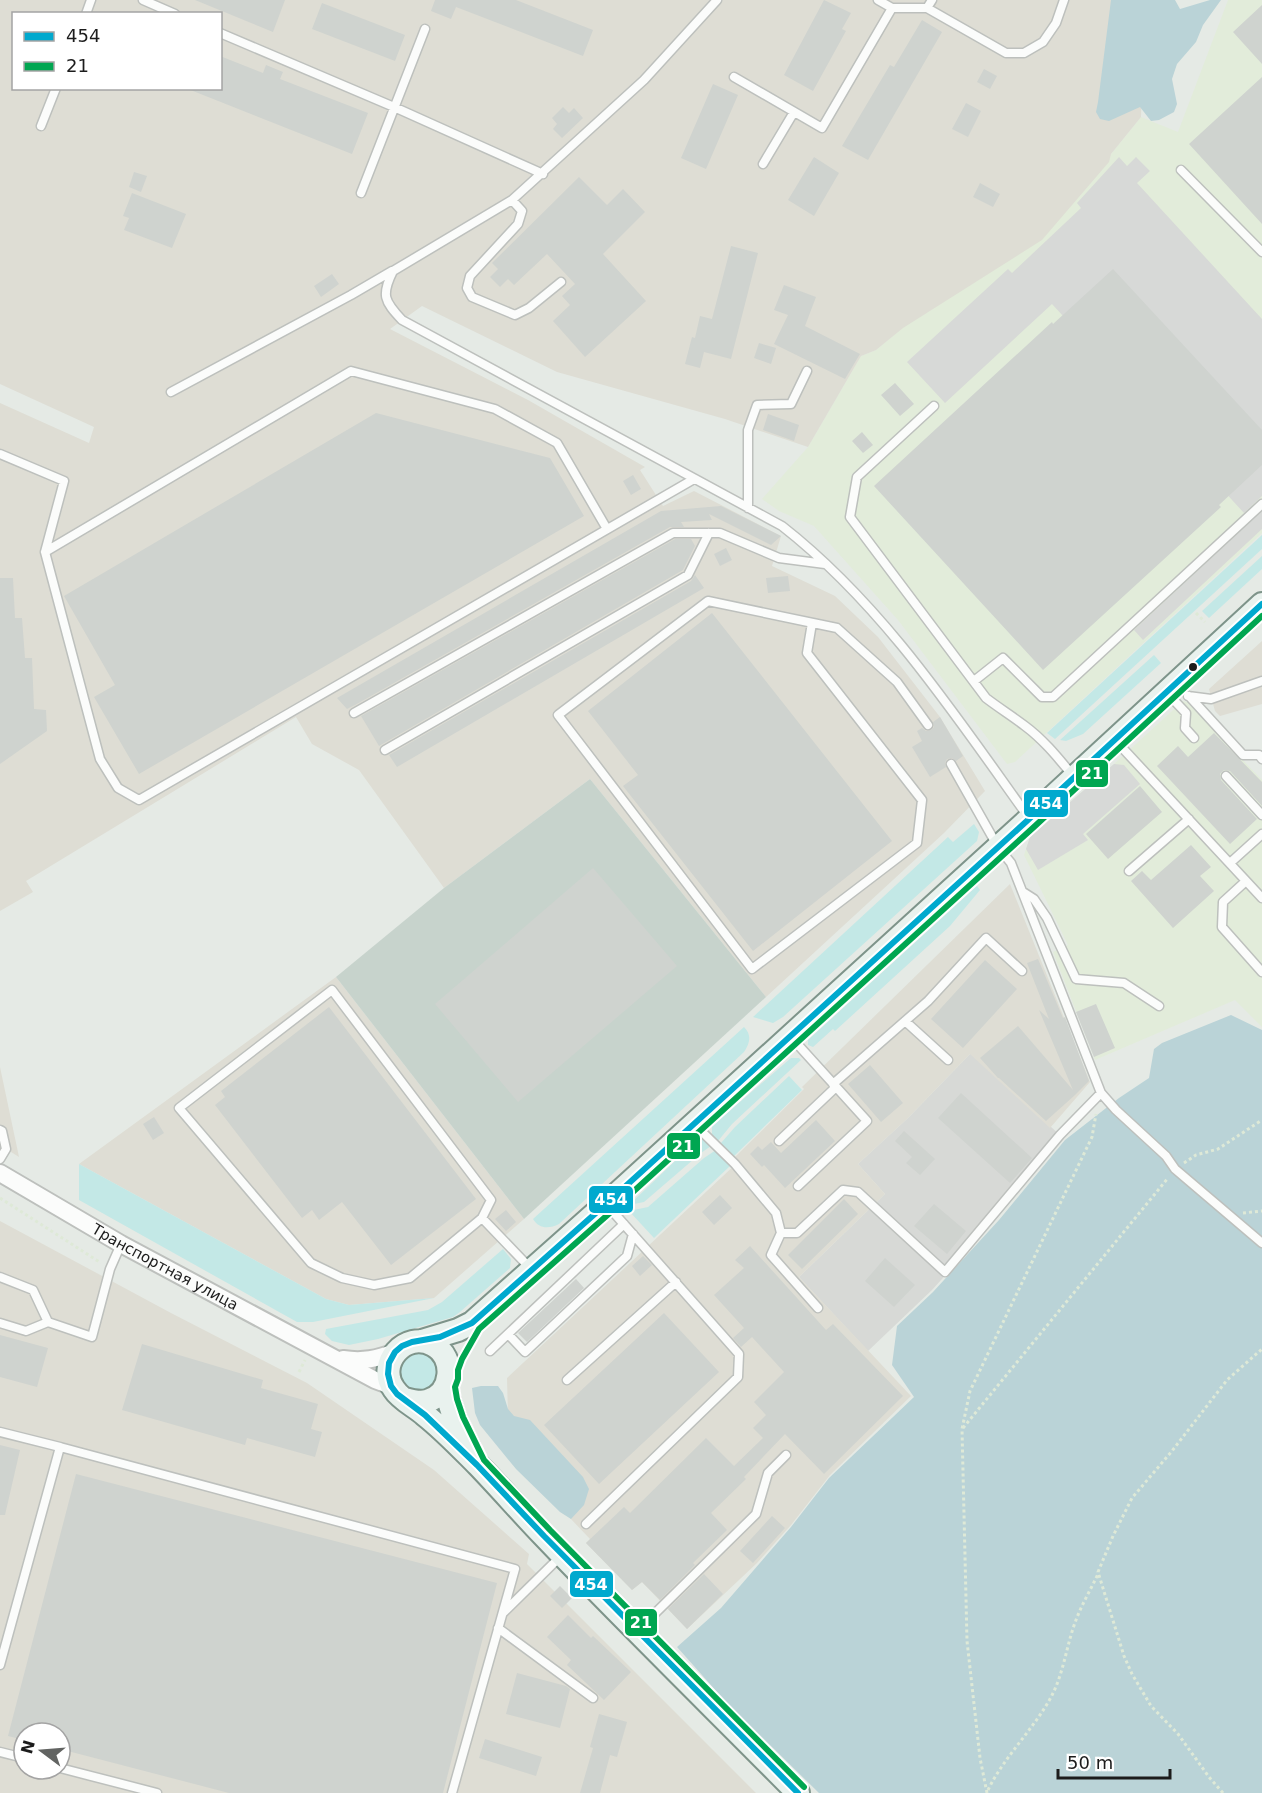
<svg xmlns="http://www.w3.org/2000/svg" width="1262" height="1793" font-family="'DejaVu Sans',sans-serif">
<rect width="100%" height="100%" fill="#e5eae5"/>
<path fill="#d7d9d6" d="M971 1053 1063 1138 996 1219 932 1290 868 1351 799 1277 885 1194 858 1164 908 1118Z"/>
<path fill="#e2ecda" d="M1228 0H1262V533L1015 762 1007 764 898 620 814 526 779 511 762 499 808 447 861 356 876 350 1111 154 1141 117 1178 132Z
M1183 701 1187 702 1262 780V1027L1235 1000 1095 1060 1053 952 1068 945 1024 855 1030 837 1114 764Z"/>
<path fill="#deddd4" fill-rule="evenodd" d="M0 0H1145L1141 117 1111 154 1109 162 1042 240 903 328 876 350 861 356 808 447 725 419 557 372 422 306 390 329 528 400 645 467 640 470 663 506 694 491 781 536 772 566 835 596 878 637 940 717 985 791 944 833 766 997 590 779 444 888 359 770 312 744 296 717 26 881 33 892 0 911V403L89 443 94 427 0 384ZM14 14H220V88H14Z
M1262 641V704L1220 716 1215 711 1209 689Z
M1010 884 1090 1082 1050 1128 970 1054 908 1118 858 1164 885 1194 799 1277 911 1396 830 1475 791 1525 757 1563 687 1629 642 1582 632 1590 586 1543 590 1539 509 1454 507 1378 738 1162 735 1157 804 1089 802 1087Z
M336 977 524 1219 434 1298 349 1305 326 1299 79 1164Z
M0 1067 19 1157 0 1145Z
M0 1221 171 1313 307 1383 434 1470 529 1554 527 1564 756 1793H0ZM24 1733H60V1769H24Z"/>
<path fill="#c7d3cc" d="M590 779 766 997 524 1219 336 977 444 888Z"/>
<path fill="#c3e8e6" d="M1262 535V549L1055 739 1047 733Z
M1262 556V569L1209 618 1202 611Z
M1154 655 1161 663 1083 734 1066 741 1060 740Z
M974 824 979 832 977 841 783 1017 773 1023 753 1017 948 837 953 842Z
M977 886 980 890 950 926 835 1031 833 1029 813 1047 808 1045V1040Z
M744 1027C752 1035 750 1043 744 1052L559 1224C549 1229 539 1229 533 1219Z
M791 1058H799L801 1060 732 1124 718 1141 712 1134V1126Z
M789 1076 802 1090 733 1157 721 1143 735 1127Z
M697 1140H706L711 1146 701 1153 644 1202 629 1205Z
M716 1150 730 1166 654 1238 629 1211 648 1207 704 1158Z
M79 1164 326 1299 349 1305 434 1298 313 1322H297L79 1200Z
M503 1249 511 1259 510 1268 460 1312 453 1317 378 1339 349 1345 332 1341 325 1334 326 1329 428 1310 442 1302Z
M408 1353H428C440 1366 441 1371 433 1388L414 1394 398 1382V1362Z"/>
<path fill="#bad3d7" d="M1111 0H1175L1180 9 1210 0H1221L1203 25 1196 42 1177 64 1172 79 1177 104 1174 112 1159 120 1151 121 1140 107 1109 121 1100 119 1096 112 1098 102Z
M1231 1015 1262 1030V1793H819L726 1702 677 1647 721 1608 791 1527 829 1478 914 1397 892 1365 897 1326 933 1292 999 1220 1065 1140 1119 1098 1149 1078 1154 1049 1162 1043Z
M481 1386H498L503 1393 508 1409 514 1416 530 1420 583 1477 589 1489 584 1505 571 1519 560 1512 516 1469 480 1425 475 1413 472 1388Z"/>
<path fill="#d7d9d7" d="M1119 157 1127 166 1136 157 1150 171 1137 183 1262 319V496L1244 513 1052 304 945 403 907 362 1008 269 1012 273 1081 208 1077 203Z
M1262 511V529L1143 640 1134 630Z
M1114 764 1124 765 1140 784 1083 834 1088 840 1038 870 1026 849 1030 837Z"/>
<path fill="#cfd3cf" d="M195 0H285L273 32Z
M435 0H516L593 30 583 56 456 7 451 19 431 11Z
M824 0 851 13 842 29 846 31 813 91 784 75Z
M322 3 405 35 395 61 312 29Z
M1262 5V64L1233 32Z
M922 20 942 32 868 160 842 146 890 65 894 67Z
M220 56 263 73 266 65 283 72 280 79 368 113 352 154 188 89 220 88Z
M984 69 997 76 990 89 977 82Z
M1262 77V224L1189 144Z
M713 84 738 95 706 169 681 158Z
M966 103 981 111 968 137 952 129Z
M563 107 569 113 574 108 583 118 562 138 553 129 557 124 552 118Z
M814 157 839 173 814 216 788 200Z
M134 172 147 176 141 192 129 187Z
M579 177 607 205 623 189 645 212 603 254 646 301 585 357 553 321 570 305 562 296 575 284 547 254 514 285 508 279 500 287 490 277 498 269 492 263Z
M980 183 1000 194 993 207 973 197Z
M132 193 186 214 172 248 124 230 129 218 123 216Z
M731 246 758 253 731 359 704 352 700 368 685 364 692 337 695 338 700 316 712 319Z
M1113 269 1262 430V465L1219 505 1221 507 1043 670 874 486 1052 322 1053 324Z
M332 274 339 284 321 297 314 286Z
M784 285 816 297 805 326 860 354 845 379 774 344 788 315 774 310Z
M759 343 776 348 771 364 754 358Z
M895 383 914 404 900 416 881 395Z
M376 413 550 458 584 516 139 774 94 697 115 685 64 596Z
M768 414 799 425 794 441 763 430Z
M862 432 873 445 863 453 852 441Z
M633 475 641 489 631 495 623 481Z
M721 506 781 536 771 545 709 514 712 520 681 522 684 527H670L355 705 347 709 337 698 661 511Z
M675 539H691L695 546 683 570 379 746 361 716Z
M726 548 732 560 720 566 714 554Z
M695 575 704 588 397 767 389 755 691 581Z
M788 576 790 591 768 593 766 578Z
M0 578H13L15 618H22L25 658H32L34 709 46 710 47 731 0 764Z
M712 613 892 841 753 951 623 786 638 775 588 711Z
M940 717 963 756 956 761 952 758 947 759 945 763 946 767 930 777 912 747 922 741 917 731 922 728 926 731 931 730 934 727 933 722Z
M1214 733 1262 782V806L1230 771 1224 770 1220 774 1221 780 1257 819 1230 844 1157 766 1178 746 1188 757Z
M1140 786 1162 812 1108 859 1086 834Z
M1191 845 1211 867 1200 876 1214 891 1173 928 1131 881 1142 871 1151 880Z
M593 868 677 966 518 1102 435 1004Z
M1038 959 1063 1018 1065 1017 1089 1081 1075 1095 1046 1121 999 1078H998L980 1058 1018 1026 1073 1090 1039 1010 1049 1019 1027 963Z
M985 960 1017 989 963 1048 931 1019Z
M1096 1004 1115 1048 1094 1057 1076 1012Z
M329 1007 476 1199 391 1265 342 1202 319 1220 312 1210 302 1218 215 1105 225 1097 221 1091Z
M870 1065 903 1103 881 1122 848 1084Z
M961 1093 1032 1158 1010 1183 938 1118Z
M154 1117 164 1133 153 1140 143 1124Z
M816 1120 835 1141 785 1188 764 1165 762 1167 750 1154 758 1146 762 1150 771 1142 781 1153Z
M904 1131 935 1159 920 1175 906 1163 912 1157 895 1141Z
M720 1195 732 1208 714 1225 702 1212Z
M844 1199 858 1214 802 1269 788 1255Z
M934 1204 966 1231 947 1254 914 1226Z
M506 1210 516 1222 506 1231 495 1219Z
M750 1246 826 1330 833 1324 903 1396 824 1474 785 1434 744 1477 746 1479 711 1513 727 1530 693 1563 695 1565 660 1600 642 1582 632 1590 586 1543 624 1507 630 1513 706 1438 734 1466 763 1438 753 1428 766 1415 754 1402 784 1372 752 1337 741 1347 733 1338 744 1328 714 1295 744 1268 735 1260Z
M643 1256 652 1265 640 1276 632 1266Z
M885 1258 915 1285 894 1307 865 1281Z
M576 1279 584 1288 527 1342 518 1333Z
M664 1313 719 1372 599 1484 544 1425Z
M0 1335 48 1348 37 1387 0 1377Z
M142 1344 263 1380 261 1388 318 1404 311 1429 322 1432 315 1457 247 1438 245 1445 122 1410Z
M0 1445 20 1450 5 1515H0Z
M76 1474 497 1583 443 1793H229L60 1749V1733H24V1740L8 1736Z
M772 1516 785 1528 753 1563 740 1551Z
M704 1574 723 1594 687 1629 668 1609Z
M560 1586 572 1598 562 1608 550 1596Z
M568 1615 591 1638 593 1636 631 1672 604 1700 567 1665 571 1660 547 1637Z
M517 1673 566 1686 570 1689 560 1728 506 1714Z
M599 1714 627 1722 617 1757 610 1755 600 1793H580L593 1748 590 1747Z
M485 1739 542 1757 536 1776 479 1758Z"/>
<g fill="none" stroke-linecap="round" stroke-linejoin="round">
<defs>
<path id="lane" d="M143 0 175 14
M717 0 644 80 512 200 393 271C381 295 384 301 402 320L782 526C883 605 955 715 1029 818
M892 8H927L932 0
M927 8 1006 53H1024L1043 42 1056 23 1064 0
M86 14 91 0
M220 33 394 107 543 174
M734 77 822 128 892 8 878 0
M41 126 56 88
M763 164 794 112
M1181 170 1262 252
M361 193 425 29
M512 200 522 211 518 224 470 276 467 288 472 297 515 315 529 308 561 282
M171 392 351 295 392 271
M934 406 857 477 850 517 986 698C999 708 1012 716 1025 726 1044 740 1059 759 1074 777
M0 454 64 481 45 552 100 759 118 788 139 800 694 479
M748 508V430L757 405 791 404 807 371
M45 552 351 371 495 409 557 443 607 529
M812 623 807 653 922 800 917 843 752 969 558 715 708 601 837 628 897 682 928 725
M974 681 1003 658 1042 697H1053L1262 504
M1168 694 1186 713 1185 728 1194 738
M1188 696 1211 699 1262 681
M1189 696 1243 755H1259L1262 759
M354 713 673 533H720L779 558 825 564
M1115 740 1262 898
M385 750 688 575 709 533
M951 764 998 847 1011 863 1101 1093 1116 1110 1166 1156 1175 1169 1262 1243
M1226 776 1262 815
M1230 863 1262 834
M1129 871 1189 819
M1246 881 1223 902 1222 927 1262 972
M1023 892 1034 899 1047 918 1076 979 1124 983 1159 1006
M332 990 491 1200 482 1218 410 1278 374 1285 342 1278 311 1263 179 1108Z
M905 1021 948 1060
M790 1036 867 1121 798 1186
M833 1084 928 1001 986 938 1022 971
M694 1124 735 1164 776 1213 781 1233 771 1255 818 1308
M0 1130 2 1131 6 1149 0 1159
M779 1141 836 1087
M482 1218 531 1269
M781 1233H797L843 1190 858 1192 945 1272 1060 1135 1101 1093
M0 1277 33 1290 48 1322
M0 1323 26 1331 48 1322 92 1337 110 1269 121 1244
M508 1334 525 1352 627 1256 633 1234
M490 1351 624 1224
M567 1380 676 1282
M0 1432 60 1447
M586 1524 738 1377 739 1354 606 1204
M503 1613 562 1555
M498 1628 593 1698
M638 1630 756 1514 768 1473 786 1455
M0 1665 60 1447 515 1569 452 1793
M0 1752 24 1758
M60 1768 157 1793"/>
<g id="street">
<path id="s1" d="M0 1173 121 1244 375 1380 391 1386"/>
<path d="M343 1359C363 1362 377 1359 395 1352"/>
</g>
<path id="secondary" d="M422 1341 458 1330 472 1323 606 1204 1029 819 1262 604
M446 1386C449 1409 458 1427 469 1448
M405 1399C412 1401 419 1403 427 1401 453 1394 456 1357 433 1345 405 1330 376 1364 394 1389 401 1400 415 1406 425 1415 444 1430 461 1448 478 1465 500 1488 521 1512 543 1535 626 1622 713 1707 798 1793"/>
</defs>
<use href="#lane" stroke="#bdc0bd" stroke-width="11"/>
<use href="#street" stroke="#bdc0bd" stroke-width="20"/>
<use href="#secondary" stroke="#7e948a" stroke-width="26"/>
<path stroke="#dee9d7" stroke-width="3" stroke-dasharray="3 3" stroke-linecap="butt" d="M1196 613 1205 622
M1184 1163 1196 1155 1218 1149 1262 1120
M0 1198 101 1263
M1243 1213 1262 1211
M299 1372 305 1360
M963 1428 1168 1178
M988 1790C1004 1757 1032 1731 1050 1699 1064 1674 1066 1646 1076 1620 1082 1604 1091 1589 1098 1574
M987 1793 980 1758 967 1641 962 1429 970 1391 1092 1137 1096 1114
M1223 1793 1209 1777 1178 1734 1151 1706 1132 1674 1124 1656 1098 1572 1113 1536 1132 1498 1172 1451 1227 1380 1262 1349"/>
<use href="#lane" stroke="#fbfcfb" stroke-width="8"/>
<use href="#street" stroke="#fbfcfb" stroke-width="16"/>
<use href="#secondary" stroke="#e9f2ee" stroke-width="22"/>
<defs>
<path id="bus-1" d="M798 1793 544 1536 477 1465 425 1415 397 1394 391 1386 388 1374 389 1363 395 1352 402 1346 412 1342 440 1337 472 1323 606 1204 1029 819 1262 604"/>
<path id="bus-2" d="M804 1787 550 1530 484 1460 463 1417 457 1399 455 1387 458 1379V1370L462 1359 479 1329 612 1211 1035 826 1262 616"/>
</defs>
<use href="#bus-1" stroke="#fff" stroke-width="10"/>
<use href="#bus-2" stroke="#fff" stroke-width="10"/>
<use href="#bus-1" stroke="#00a9ce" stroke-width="6"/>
<use href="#bus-2" stroke="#00a651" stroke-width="6"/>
</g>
<circle fill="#1c1c1c" stroke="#fff" stroke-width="2" cx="1193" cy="667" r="5"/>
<g text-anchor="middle" stroke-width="5" stroke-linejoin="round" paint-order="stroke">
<g font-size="15" fill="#1c1c1c" stroke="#fff">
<text dy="5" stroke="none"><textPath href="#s1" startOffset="190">Транспортная улица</textPath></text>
</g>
</g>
<g stroke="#fff" stroke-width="2">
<rect x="1075" y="759" width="34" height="29" rx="6" fill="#00a651"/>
<rect x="1023" y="789" width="46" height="29" rx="6" fill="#00a9ce"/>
<rect x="666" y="1132" width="35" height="28" rx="6" fill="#00a651"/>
<rect x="588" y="1185" width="46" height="29" rx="6" fill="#00a9ce"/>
<rect x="569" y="1570" width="45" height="28" rx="6" fill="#00a9ce"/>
<rect x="624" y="1608" width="34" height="29" rx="6" fill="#00a651"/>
</g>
<g font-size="16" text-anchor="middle" font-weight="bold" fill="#fff">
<text x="1092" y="779">21</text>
<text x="1046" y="809">454</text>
<text x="683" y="1152">21</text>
<text x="611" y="1205">454</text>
<text x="591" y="1590">454</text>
<text x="641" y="1628">21</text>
</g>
<rect x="12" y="12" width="210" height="78" fill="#ffffff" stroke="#a4a4a4" stroke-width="1.5"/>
<rect x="24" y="32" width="30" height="9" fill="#00a9ce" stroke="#a4a4a4" stroke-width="1.5"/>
<text x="66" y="42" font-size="18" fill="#1c1c1c">454</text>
<rect x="24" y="62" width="30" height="9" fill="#00a651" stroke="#a4a4a4" stroke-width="1.5"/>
<text x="66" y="72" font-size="18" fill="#1c1c1c">21</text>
<g transform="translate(42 1751) rotate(286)"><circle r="28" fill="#ffffff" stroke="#a4a4a4" stroke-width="1.5"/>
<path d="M0-4.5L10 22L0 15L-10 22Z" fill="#626462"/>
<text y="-9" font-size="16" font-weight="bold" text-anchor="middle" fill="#1c1c1c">N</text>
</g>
<path d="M1058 1769v9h112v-9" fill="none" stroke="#1c1c1c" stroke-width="3"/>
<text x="1067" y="1769" font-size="18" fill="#1c1c1c" stroke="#ffffff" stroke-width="4.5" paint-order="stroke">50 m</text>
</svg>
